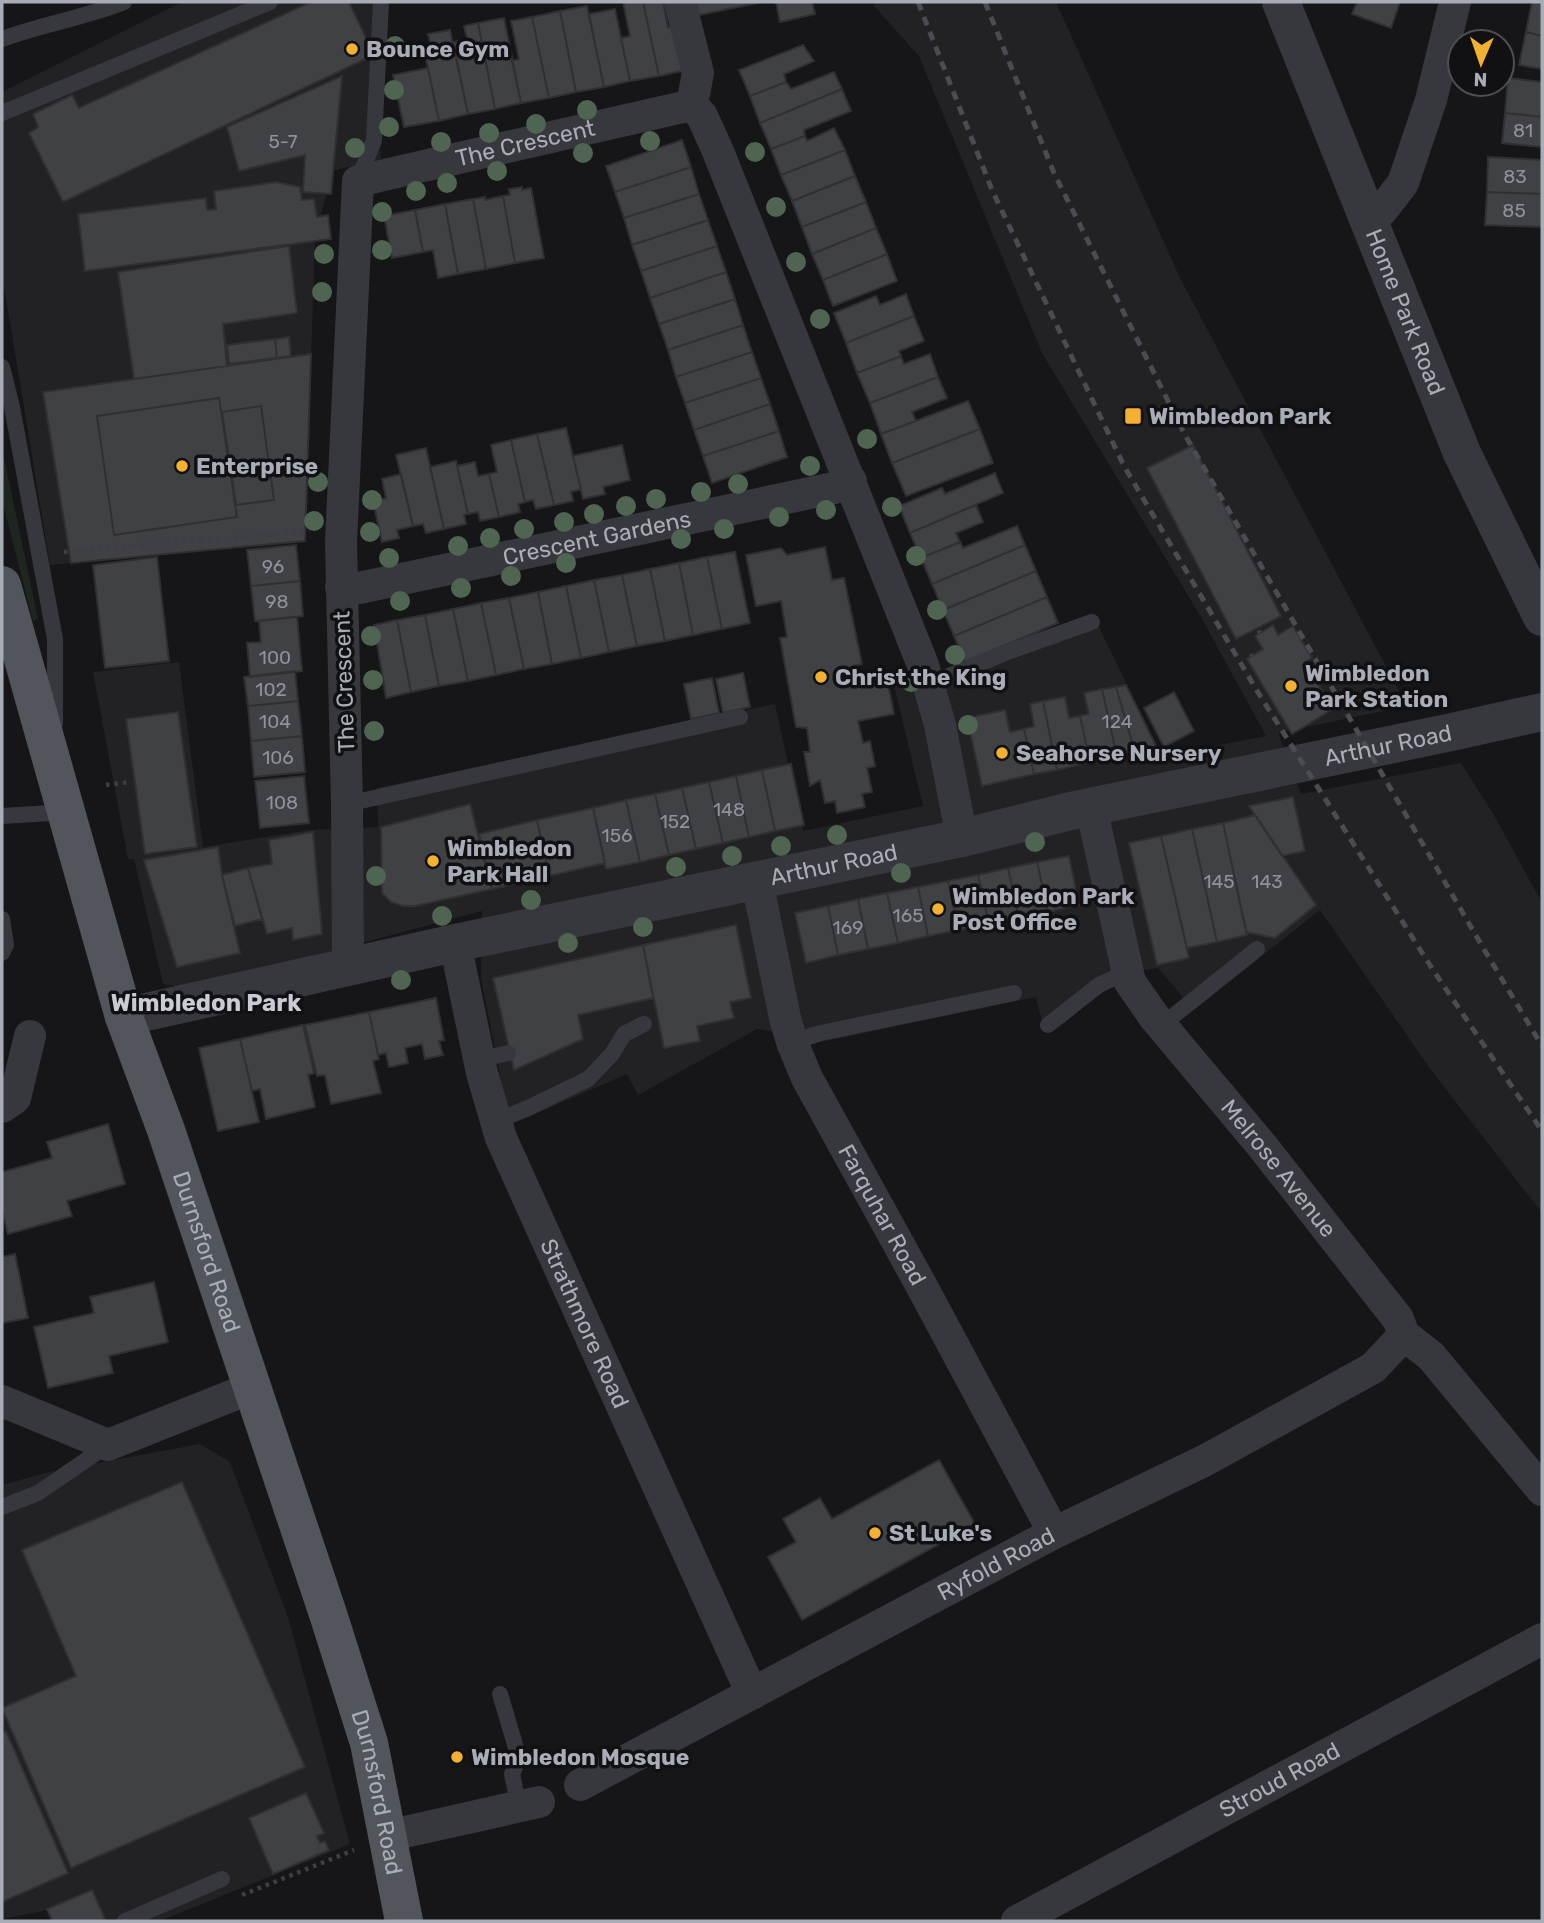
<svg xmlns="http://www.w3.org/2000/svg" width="1544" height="1923" font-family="Rubik,sans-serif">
<rect width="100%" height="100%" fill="#161618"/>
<path fill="#222225" d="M182 2H387L378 109 381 159 332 171 315 238 305 541 50 565 6 298 2 282V92Z
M874 2H1056L1180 278 1407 706 1278 733 1301 794 1461 763 1495 817 1542 903V1213L1431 1070 1320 910 1194 1010 1158 968 1098 977 1042 1022 1036 997 826 1041 757 1029 638 1095 627 1074 510 1125 481 979 482 911 189 989 163 984 134 859H128L93 672 179 662 203 847 309 830 378 827 377 788 775 704 803 831 923 806 894 686 955 665 1092 613 1162 756 1266 736 1201 617 1042 353 919 56 874 6Z
M200 1444 230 1462 288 1617 350 1844 160 1921H54L49 1910 2 1919V1485L49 1472Z"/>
<path fill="#1e261f" d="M2 448 38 619 33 621 2 499Z"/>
<path fill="#404145" stroke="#303034" stroke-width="2" d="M311 2H349L374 55 63 202 29 133 38 127 33 114 72 95 79 108Z
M623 2H643L659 76 630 81 621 38 630 36Z
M643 2H663L668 27 677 25 686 70 659 76Z
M696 2H762L699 15Z
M776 2H812L815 14 780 22Z
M1357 2H1400L1391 28 1352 14Z
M1532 2H1542V36L1526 32Z
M587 6 604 87 576 92 560 11Z
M615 9 630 81 604 87 589 14Z
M560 11 576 92 549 98 532 17Z
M532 17 549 98 521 103 512 61 519 59 511 21Z
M504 18 521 103 495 109 478 23Z
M478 23 495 109 468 114 453 42 467 39 464 26Z
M450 30 468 114 439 121 424 49 431 47 428 34Z
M1526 32 1542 36V69L1519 65Z
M803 45 814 61 784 74 786 82 750 96 739 70Z
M428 68 439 121 404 127 393 75Z
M834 72 842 89 760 123 750 96 786 82 791 89Z
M342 76 331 194 303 192 305 155 239 171 227 127Z
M1508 78 1542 82V117L1505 113Z
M842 89 851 111 804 130 805 136 771 149 760 123Z
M1505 113 1542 117V147L1502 143Z
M834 128 845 150 781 175 771 149 805 136 807 141Z
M682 140 691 167 615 192 606 166Z
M845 150 855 176 792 201 781 175Z
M1488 157 1542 160V194L1487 192Z
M691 167 699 194 624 218 615 192Z
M855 176 866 202 802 227 792 201Z
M276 182 300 187 302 200 314 199 317 217 328 215 331 239 85 271 78 214 206 198 207 210 216 209 214 191Z
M522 187V190L531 188 544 258 515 263 503 196 510 195 509 189Z
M1487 192 1542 194V227L1485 225Z
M699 194 708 220 632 245 624 218Z
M503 196 515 263 486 269 473 199 485 197V200Z
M473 199 486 269 458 274 445 204Z
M866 202 876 228 812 254 802 227Z
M445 204 458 274 438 278 433 250 423 252 415 210Z
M415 210 423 252 392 258 384 216Z
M708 220 717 246 641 271 632 245Z
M876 228 887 254 823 280 812 254Z
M289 246 297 313 223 324 227 366 134 379 118 272Z
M717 246 726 272 650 298 641 271Z
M887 254 897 281 833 306 823 280Z
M726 272 735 299 659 324 650 298Z
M906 294 914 316 846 343 834 313 876 296 880 305Z
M735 299 743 325 668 350 659 324Z
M914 316 924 341 899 351 901 356 857 373 846 343Z
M743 325 752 352 676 377 668 350Z
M289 337 291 356 277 358 275 339Z
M275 339 277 358 229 364 227 345Z
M752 352 761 378 685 403 676 377Z
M311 354 305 541 71 563 43 392Z
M930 354 938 377 870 403 857 373 901 356 904 364Z
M938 377 947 398 912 412 916 421 881 434 870 403Z
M761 378 770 404 694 430 685 403Z
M219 398 237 517 114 535 97 416Z
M968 401 980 429 892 463 881 434Z
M770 404 779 431 703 456 694 430Z
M261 406 274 500 236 505 222 412Z
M566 428 581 489 571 492 573 501 554 505 537 434Z
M980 429 993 463 906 496 892 463Z
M779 431 787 457 712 483 703 456Z
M537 434 554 505 536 509 533 500 525 502 511 440Z
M511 440 525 502 518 504 520 512 499 517 489 474 497 472 491 445Z
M622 445 630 480 603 487 605 494 583 499 573 456Z
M1193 445 1281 616 1236 639 1147 468Z
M426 448 444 529 426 533 423 524 413 526 396 455Z
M456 461 468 514 464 515 466 524 444 529 430 467Z
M475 462 478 476 489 474 499 517 480 521 478 512 468 514 457 466Z
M995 473 1003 493 910 533 899 506 942 488 945 494Z
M401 474 413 526 397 530 399 538 382 542 373 501 386 498 382 479Z
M976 505 983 522 956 533 960 542 921 558 910 533Z
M1017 526 1025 545 932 584 921 558 960 542 963 548Z
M296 545 300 581 251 586 247 550Z
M1025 545 1036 571 943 610 932 584Z
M825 547 832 580 844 578 862 664 854 666 857 680 886 674 894 714 858 721 863 743 870 741 875 766 867 768 872 792 862 794 865 807 837 813 835 801 825 803 820 780 810 786 804 752H810L807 728 796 727 780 638 787 637 781 601 756 606 746 555 781 548 787 555Z
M735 552 750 623 722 629 707 557Z
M157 557 169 661 105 668 93 565Z
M707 557 722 629 693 635 679 563Z
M679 563 693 635 665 641 650 569Z
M650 569 665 641 637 646 622 575Z
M1036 571 1047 597 954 636 943 610Z
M622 575 637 646 609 652 594 580Z
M594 580 609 652 581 658 566 586Z
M300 581 303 616 255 621 251 586Z
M566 586 581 658 552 664 538 592Z
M538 592 552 664 524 669 509 598Z
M1047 597 1058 623 965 662 954 636Z
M509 598 524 669 496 675 481 603Z
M481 603 496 675 468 681 453 609Z
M453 609 468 681 439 686 425 615Z
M425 615 439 686 411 692 397 620Z
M297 617 302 671 250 677 247 643 261 642 259 621Z
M397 620 411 692 386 698 374 625Z
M1273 625 1278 635 1293 626 1312 658 1305 662 1333 709 1292 734 1247 659 1263 649 1255 636Z
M295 671 298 701 248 706 244 677Z
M743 673 750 707 723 713 716 679Z
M712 678 719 713 691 719 684 684Z
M1126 685 1157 748 1135 752 1116 687Z
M1116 687 1135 752 1117 756 1102 689Z
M1102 689 1117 756 1090 762 1080 716 1089 714 1084 693Z
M1174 692 1194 731 1164 747 1144 708Z
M1065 697 1069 718 1080 716 1090 762 1057 770 1043 701Z
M298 701 302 736 251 741 248 706Z
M1043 701 1057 770 1034 774 1024 729 1034 726 1030 704Z
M1005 710 1010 732 1024 729 1034 774 982 786 967 718Z
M178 712 197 847 145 854 126 719Z
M302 736 305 772 254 777 251 741Z
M791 764 804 825 775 831 762 770Z
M762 770 775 831 749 837 736 776Z
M304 776 309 823 260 828 255 781Z
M736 776 749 837 723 843 709 782Z
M709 782 723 843 696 849 682 788Z
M682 788 696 849 669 855 655 794Z
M655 794 669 855 640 862 626 800Z
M1293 797 1305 851 1282 856 1249 806Z
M626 800 640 862 606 869 593 808Z
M470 804 492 889 415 906H402L391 902 382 893 381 827Z
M593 808 605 863 549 876 537 820Z
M1255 815 1316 905 1275 938 1246 932 1223 823Z
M537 820 549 876 492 889 479 834Z
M1223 823 1247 935 1217 942 1192 829Z
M1192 829 1217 942 1187 948 1161 836Z
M313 832 322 934 293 940 292 928 267 934 248 868 272 864 269 840Z
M1161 836 1189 958 1157 965 1129 843Z
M218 847 222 875 240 953 177 967 144 860Z
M1069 856 1079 905 1048 912 1037 862Z
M1037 862 1048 912 1019 918 1008 868Z
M248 868 262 919 235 926 222 875Z
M1008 868 1019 918 989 924 978 875Z
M978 875 989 924 959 930 948 881Z
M948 881 959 930 928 936 918 887Z
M918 887 928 936 898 943 887 893Z
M887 893 898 943 868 949 858 899Z
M858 899 868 949 838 955 828 906Z
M828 906 838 955 806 963 795 913Z
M736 925 751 998 730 1002 734 1018 697 1026 700 1041 664 1048 643 945Z
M643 945 653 998 578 1015 583 1039 514 1070 493 978Z
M436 998 444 1040 439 1041 443 1055 425 1059 422 1044 405 1048 408 1063 389 1067 386 1053 378 1055 369 1012Z
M369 1012 379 1059 373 1061 381 1093 331 1104 325 1075 317 1076 305 1025Z
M303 1025 314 1073 308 1075 315 1107 266 1119 260 1089 252 1091 240 1039Z
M240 1039 259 1122 218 1131 199 1048Z
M108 1124 125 1184 67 1201 72 1216 8 1234 2 1211V1172L52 1158 47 1142Z
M15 1254 28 1318 2 1323V1257Z
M154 1282 168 1342 109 1356 113 1373 48 1388 34 1327 94 1313 90 1297Z
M939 1460 975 1524 802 1620 768 1557 796 1542 783 1519 820 1498 832 1519Z
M182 1482 305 1767 71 1868 2 1708 76 1676 22 1550Z
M6 1731 68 1873 2 1902V1733Z
M306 1793 324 1833 317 1836 320 1843 325 1841 329 1850 273 1874 249 1818Z
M92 1890 106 1921H52L47 1909Z"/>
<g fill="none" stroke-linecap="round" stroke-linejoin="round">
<path stroke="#3d3f44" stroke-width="4.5" stroke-dasharray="3.5 5" stroke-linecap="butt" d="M64 552 310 531
M1254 623 1260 633
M1251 654 1252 656
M106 785 130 782
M242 1895 354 1850"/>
<path stroke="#37383d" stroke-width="16" d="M2 39C42 24 84 18 124 2
M2 113 270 2
M358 181 374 140 381 2
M2 367 12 407 55 639V724
M930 684 1005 653 1092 622
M347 804 740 717
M2 816 66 812
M2 919 6 945 2 953
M1048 1025 1099 985 1127 972
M1162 1025 1257 949
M792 1042 821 1033 1014 993
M479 1060 508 1053
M496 1121 528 1108 588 1079 612 1054 624 1034 644 1024
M2 1507 38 1493 108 1445
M500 1694 519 1758 512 1774 519 1807
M125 1921 222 1879"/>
<g stroke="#37383d" stroke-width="32">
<path d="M680 2 698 73 692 105"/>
<path d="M1369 222 1383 209 1403 183 1431 100 1455 2"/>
<path id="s1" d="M341 587 359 588 834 488 851 481"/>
<path id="s2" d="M1091 807 1130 982 1155 1018 1263 1147 1398 1319 1404 1335 1431 1356 1542 1490"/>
<path id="s3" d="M757 881 785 1018 792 1042 807 1078 920 1283 1054 1533"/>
<path id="s4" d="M455 943 482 1073 501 1138 752 1694"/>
<path id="s5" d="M348 966 347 804 341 542 358 181 692 105 702 116 717 149 923 665 940 725 962 838"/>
<path d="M2 1107 15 1098 30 1036"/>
<path d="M2 1401 108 1445 251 1388"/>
<path id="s6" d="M580 1785 1054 1533 1204 1461 1373 1368 1404 1335"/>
<path d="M387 1836 539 1802"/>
<path id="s7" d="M1017 1921 1542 1639"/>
</g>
<g stroke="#37383d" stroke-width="38">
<path id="s8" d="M1281 2 1462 453 1542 617"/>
<path id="s9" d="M124 1017 455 943 962 838 1075 810 1447 733 1542 712"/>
</g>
<path stroke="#53555c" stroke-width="38" id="s10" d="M2 585 124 1017 166 1130 329 1617 369 1743 404 1921"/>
<path stroke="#4a4c52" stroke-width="5" stroke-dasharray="9 7" stroke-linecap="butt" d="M918 2 992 190 1124 466 1259 694 1433 970 1542 1131
M985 2 1054 173 1185 435 1485 951 1542 1046"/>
</g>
<g fill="#506452">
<circle cx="395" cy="46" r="10"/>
<circle cx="394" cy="90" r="10"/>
<circle cx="587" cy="110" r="10"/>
<circle cx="536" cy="124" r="10"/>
<circle cx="389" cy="127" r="10"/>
<circle cx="489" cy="133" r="10"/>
<circle cx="650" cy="141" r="10"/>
<circle cx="441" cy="142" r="10"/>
<circle cx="355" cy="148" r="10"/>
<circle cx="755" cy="152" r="10"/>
<circle cx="583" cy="153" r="10"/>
<circle cx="497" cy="171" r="10"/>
<circle cx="447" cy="183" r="10"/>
<circle cx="416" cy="191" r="10"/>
<circle cx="776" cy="207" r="10"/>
<circle cx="382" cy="212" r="10"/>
<circle cx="382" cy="250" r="10"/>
<circle cx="324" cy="254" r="10"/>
<circle cx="796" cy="262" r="10"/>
<circle cx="322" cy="292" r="10"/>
<circle cx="820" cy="319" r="10"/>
<circle cx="867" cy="439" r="10"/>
<circle cx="810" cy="466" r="10"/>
<circle cx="318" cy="482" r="10"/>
<circle cx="738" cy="484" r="10"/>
<circle cx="701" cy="492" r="10"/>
<circle cx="656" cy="499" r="10"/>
<circle cx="372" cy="500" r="10"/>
<circle cx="626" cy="506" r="10"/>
<circle cx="892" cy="507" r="10"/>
<circle cx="826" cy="510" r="10"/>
<circle cx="594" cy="514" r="10"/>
<circle cx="779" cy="517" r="10"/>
<circle cx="314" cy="521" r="10"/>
<circle cx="564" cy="522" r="10"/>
<circle cx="524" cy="529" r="10"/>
<circle cx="724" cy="529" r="10"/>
<circle cx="370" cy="532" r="10"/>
<circle cx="490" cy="538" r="10"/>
<circle cx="681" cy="539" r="10"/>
<circle cx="458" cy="546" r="10"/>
<circle cx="916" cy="556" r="10"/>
<circle cx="389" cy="558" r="10"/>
<circle cx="566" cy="563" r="10"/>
<circle cx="511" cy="576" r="10"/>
<circle cx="461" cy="588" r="10"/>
<circle cx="400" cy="601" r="10"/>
<circle cx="937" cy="610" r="10"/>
<circle cx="371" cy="636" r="10"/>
<circle cx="955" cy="655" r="10"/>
<circle cx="373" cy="680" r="10"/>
<circle cx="911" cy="682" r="10"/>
<circle cx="968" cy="725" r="10"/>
<circle cx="374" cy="731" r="10"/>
<circle cx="837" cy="835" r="10"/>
<circle cx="1035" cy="842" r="10"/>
<circle cx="781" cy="846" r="10"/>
<circle cx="732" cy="856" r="10"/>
<circle cx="676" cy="867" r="10"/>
<circle cx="901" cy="873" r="10"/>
<circle cx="376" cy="876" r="10"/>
<circle cx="531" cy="900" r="10"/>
<circle cx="442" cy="916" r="10"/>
<circle cx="643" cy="927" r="10"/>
<circle cx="568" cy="943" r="10"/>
<circle cx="401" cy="980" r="10"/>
</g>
<g fill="#f2b134" stroke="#111113" stroke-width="2.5">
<circle cx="352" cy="49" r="7"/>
<rect x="1124" y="407" width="18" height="18" rx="3.5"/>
<circle cx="182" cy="466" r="7"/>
<circle cx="821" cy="677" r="7"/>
<circle cx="1291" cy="686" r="7"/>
<circle cx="1002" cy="753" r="7"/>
<circle cx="433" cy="861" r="7"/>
<circle cx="938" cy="909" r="7"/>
<circle cx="875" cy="1533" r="7"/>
<circle cx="457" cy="1757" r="7"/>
</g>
<g text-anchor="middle" stroke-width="7" stroke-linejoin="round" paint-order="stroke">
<g font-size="19" fill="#8e929b">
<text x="1523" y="137">81</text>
<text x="283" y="148">5-7</text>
<text x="1515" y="183">83</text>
<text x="1514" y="217">85</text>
<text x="273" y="573">96</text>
<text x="277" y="608">98</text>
<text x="275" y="664">100</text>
<text x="271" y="696">102</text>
<text x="275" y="728">104</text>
<text x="1117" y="728">124</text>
<text x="278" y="764">106</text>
<text x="282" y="809">108</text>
<text x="729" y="816">148</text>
<text x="675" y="828">152</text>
<text x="617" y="842">156</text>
<text x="1219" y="888">145</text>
<text x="1267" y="888">143</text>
<text x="908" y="922">165</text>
<text x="848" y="934">169</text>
</g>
<g font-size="23" font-weight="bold" fill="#a8adb8" stroke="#111113" text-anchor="start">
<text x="366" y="57">Bounce Gym</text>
<text x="1149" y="424">Wimbledon Park</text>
<text x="196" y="474">Enterprise</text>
<text x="1305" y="681">Wimbledon<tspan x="1305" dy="26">Park Station</tspan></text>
<text x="835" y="685">Christ the King</text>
<text x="1016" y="761">Seahorse Nursery</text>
<text x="447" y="856">Wimbledon<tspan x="447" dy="26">Park Hall</tspan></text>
<text x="952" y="904">Wimbledon Park<tspan x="952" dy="26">Post Office</tspan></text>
<text x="889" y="1541">St Luke's</text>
<text x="471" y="1765">Wimbledon Mosque</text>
</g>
<g font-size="23" fill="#a8adb8" stroke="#111113">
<text dy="8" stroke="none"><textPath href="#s5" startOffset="957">The Crescent</textPath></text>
<text dy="8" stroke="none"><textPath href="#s8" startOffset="334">Home Park Road</textPath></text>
<text dy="8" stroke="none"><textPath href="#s1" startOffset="261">Crescent Gardens</textPath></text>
<text transform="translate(344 682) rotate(-92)" y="8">The Crescent</text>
<text dy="8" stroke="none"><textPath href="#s9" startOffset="1293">Arthur Road</textPath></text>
<text dy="8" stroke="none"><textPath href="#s9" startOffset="726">Arthur Road</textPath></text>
<text dy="8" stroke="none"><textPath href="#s2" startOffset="418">Melrose Avenue</textPath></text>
<text dy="8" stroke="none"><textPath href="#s3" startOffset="360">Farquhar Road</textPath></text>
<text dy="8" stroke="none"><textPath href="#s10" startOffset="698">Durnsford Road</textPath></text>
<text dy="8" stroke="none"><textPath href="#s4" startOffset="404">Strathmore Road</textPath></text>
<text dy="8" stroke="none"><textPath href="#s6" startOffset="471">Ryfold Road</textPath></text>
<text dy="8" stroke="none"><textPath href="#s7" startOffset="298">Stroud Road</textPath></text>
<text dy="8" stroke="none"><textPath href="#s10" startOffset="1265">Durnsford Road</textPath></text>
</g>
<g font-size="24" font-weight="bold" fill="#c9ccd4" stroke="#111113">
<text x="206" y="1011">Wimbledon Park</text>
</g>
</g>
<rect width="1544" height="1923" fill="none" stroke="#a8adb8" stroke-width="7"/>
<g transform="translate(1481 63) rotate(182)"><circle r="33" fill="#111113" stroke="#4d4f55" stroke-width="2"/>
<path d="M0-5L12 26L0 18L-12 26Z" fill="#f2b134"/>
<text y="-10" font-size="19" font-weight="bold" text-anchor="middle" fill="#a8adb8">N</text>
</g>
</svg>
